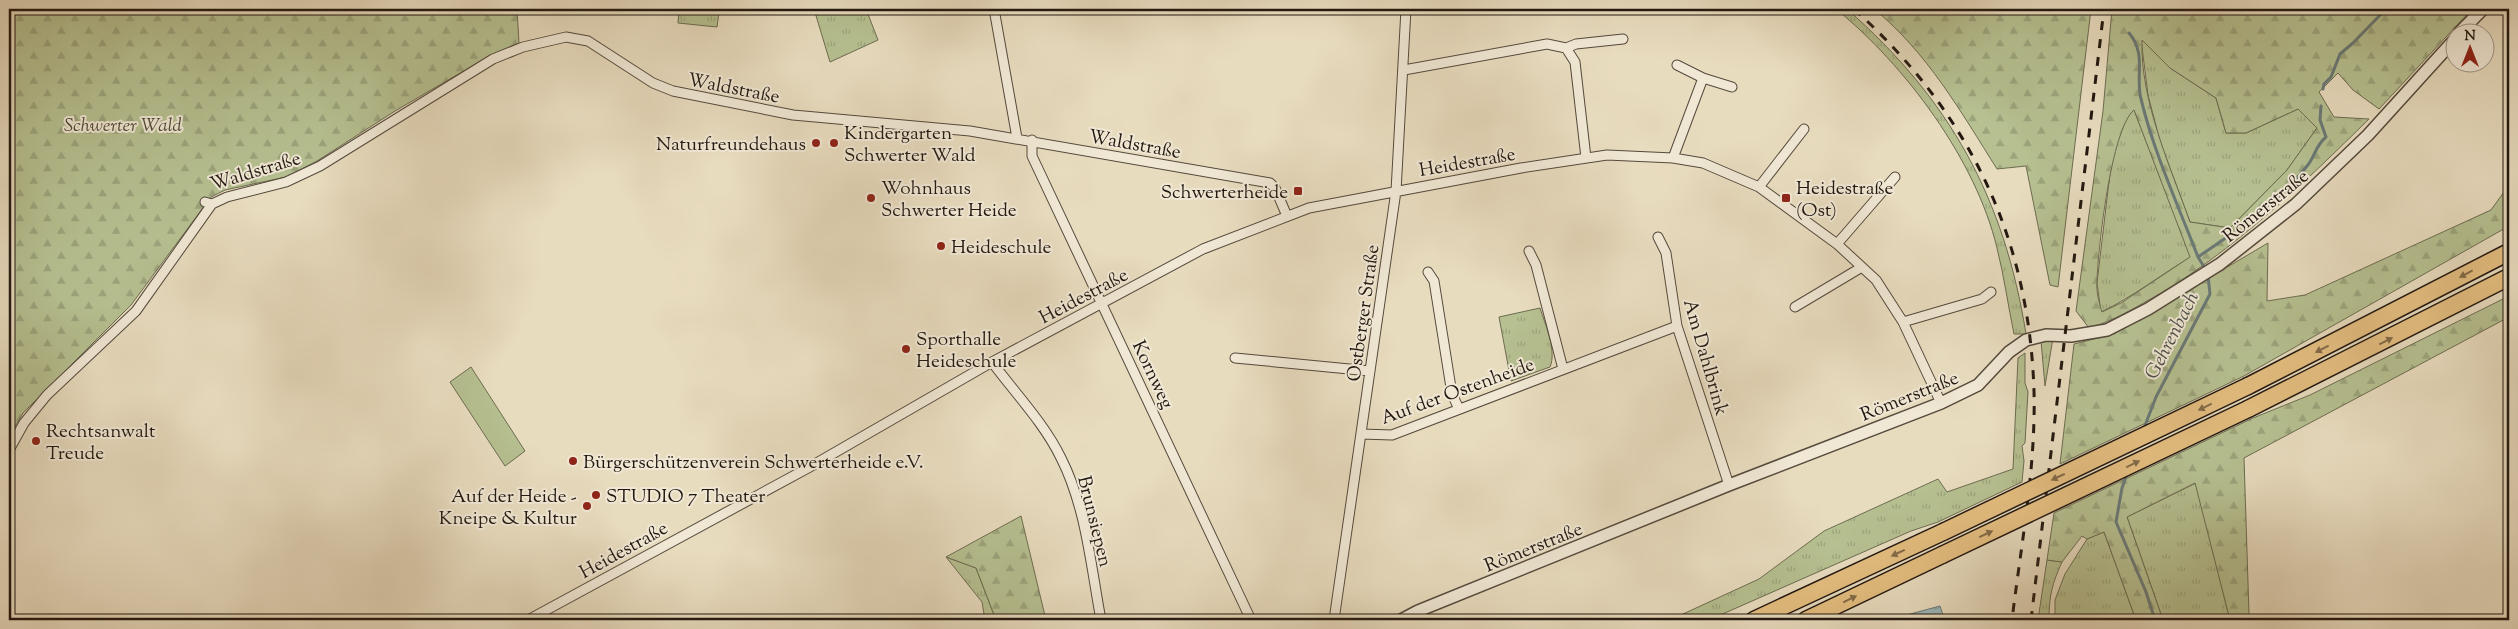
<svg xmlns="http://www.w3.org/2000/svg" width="2518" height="629" font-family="'Sorts Mill Goudy',serif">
<defs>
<pattern id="grass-tufts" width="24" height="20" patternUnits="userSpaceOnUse" patternTransform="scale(1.25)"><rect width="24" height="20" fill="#b6c091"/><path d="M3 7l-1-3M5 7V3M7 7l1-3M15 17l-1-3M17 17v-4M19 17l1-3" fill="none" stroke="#9ca47c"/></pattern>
<pattern id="forest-firs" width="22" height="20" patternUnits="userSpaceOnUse" patternTransform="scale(1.25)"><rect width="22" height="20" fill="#b6c091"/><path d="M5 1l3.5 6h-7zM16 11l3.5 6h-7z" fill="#9ca47c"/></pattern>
<pattern id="water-waves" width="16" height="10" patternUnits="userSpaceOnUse" patternTransform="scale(1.25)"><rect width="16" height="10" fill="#9ab9bb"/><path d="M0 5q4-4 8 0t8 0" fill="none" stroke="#849ea0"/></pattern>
</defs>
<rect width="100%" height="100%" fill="#e8dcbf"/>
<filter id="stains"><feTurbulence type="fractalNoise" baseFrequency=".004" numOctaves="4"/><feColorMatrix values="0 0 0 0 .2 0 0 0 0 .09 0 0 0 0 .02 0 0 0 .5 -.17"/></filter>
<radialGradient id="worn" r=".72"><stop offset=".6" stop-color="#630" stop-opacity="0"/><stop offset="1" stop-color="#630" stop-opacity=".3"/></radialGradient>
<path fill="url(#grass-tufts)" stroke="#6c6c51" d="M679 9H732L719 12 717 27 678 23Z
M814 9H866L878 40 830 62Z
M1836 9H1847C1950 100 2004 197 2026 334H2014C2008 305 2004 276 1997 248 1976 160 1905 65 1836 9Z
M2213 9H2313L2307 14H2241Z
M2141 39 2170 68 2216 98 2226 133H2246L2298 109 2317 128 2287 170 2230 228 2190 222 2160 141 2148 95Z
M2134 110 2191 257C2160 275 2133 297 2101 312L2097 283 2112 156 2127 117Z
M1540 308C1545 324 1557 351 1550 367L1511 381 1499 317Z
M2053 338 2045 386 2041 341Z
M2025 353V383L2028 392 2025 443 2022 446 2024 461 2022 482 1938 522 1911 531 1709 620H1670L1759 579 1824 531 1938 479 1947 492 2013 469 2018 358Z
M2196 483 2230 620H2163L2127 517Z
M2104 532 2136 620H2055V600L2065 574 2087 539Z
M946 557 976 568 996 620H985L982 602Z
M2047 560 2062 562C2052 584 2049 596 2049 620H2038Z"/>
<path fill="url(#forest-firs)" stroke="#6c6c51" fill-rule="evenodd" d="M9 9H517L519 43 491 55 395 111 317 161 286 177 225 190 211 197 131 305 23 413 9 437Z
M1874 9H2091L2058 287 2050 285 2026 166 1997 169C1961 112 1927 52 1874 9Z
M2112 9H2213L2241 14H2307L2313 9H2472L2379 109 2353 90 2338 73 2319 92 2334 117 2369 119C2304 183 2239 246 2161 293 2138 306 2114 321 2089 328L2076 311 2103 111ZM2142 40 2170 68 2216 98 2226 133H2246L2298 109 2317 128 2287 170 2230 228 2190 222C2170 166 2140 100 2142 40ZM2134 110 2190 257 2121 303 2102 312C2099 303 2096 291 2097 281 2098 249 2111 129 2134 110Z
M2509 185V226L2244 376 2060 464 2074 344 2114 334 2268 243 2267 301 2305 295 2491 210Z
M2509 296V317L2244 458 2249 614 2252 620H2230L2195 483 2127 517 2163 620H2136L2104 532 2087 539 2082 536 2062 562 2047 560 2054 513 2253 418 2310 395Z
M1021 516 1046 620H996L976 568 946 557Z"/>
<path fill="#b6c091" stroke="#6c6c51" d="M471 367 525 451 505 466 450 382Z"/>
<path fill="url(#water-waves)" stroke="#6a7977" d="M1940 606 1943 615 1936 617 1937 620H1888Z"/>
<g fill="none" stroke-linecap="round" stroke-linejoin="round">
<path stroke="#6a7977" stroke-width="3" d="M2129 33C2147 54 2135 76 2141 99 2154 153 2178 205 2198 257L2206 270
M2323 89 2324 84 2331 77 2340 54 2353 43 2386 9
M2247 222C2269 206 2290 188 2307 166 2315 157 2315 146 2326 137L2320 120 2321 106
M2198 257 2233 233
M2144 428 2156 397 2210 294 2208 276
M2127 474 2122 488 2116 522 2146 592 2155 620"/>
<defs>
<path id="minor" d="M994 9 1017 138
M1566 48 1576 44 1623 39
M1404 70 1547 44 1566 48 1575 62 1586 158
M1703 78 1732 87
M1032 140V156L1251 620
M1673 158 1703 78 1677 65
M1759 187 1804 129
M205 202 212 204 227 197 286 182 320 166 493 59 523 47 566 37 588 41 653 83 673 91 793 115 970 131 1270 183 1275 188 1287 216
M1658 237 1666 253 1677 326 1729 485
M1837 244 1895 177
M1529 251 1536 265 1563 369
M1428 272 1434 281 1452 394 1459 409
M1795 307 1862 267
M1903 322 1982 299 1991 292
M1235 358 1370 371
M992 362C1015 393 1044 423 1061 458 1086 507 1091 567 1101 620
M1361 434 1392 435 1677 326
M9 450 24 423 47 395 136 311 212 204
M528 620 808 468 992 362 1203 249 1309 208 1521 168 1607 155 1673 158 1703 163 1759 187 1837 244 1876 280 1903 322 1941 403
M1334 620 1396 191 1406 9"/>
<path id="tertiary" d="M2460 32 2483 9
M1401 620 1418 611 1729 485 1941 403 1978 385 2009 352 2026 340 2046 335 2071 336 2107 330 2148 309 2220 264 2296 204 2368 135 2456 38"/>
<path id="motorway" d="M2248 386 2509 252
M2248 409 2509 277
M1754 620 1943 532
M1806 620 1942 555"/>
</defs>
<use href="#minor" stroke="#54493c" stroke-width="11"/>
<use href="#tertiary" stroke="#54493c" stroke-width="14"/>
<use href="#motorway" stroke="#221811" stroke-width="19"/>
<use href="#minor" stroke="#f0e8d5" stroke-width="9"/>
<use href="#tertiary" stroke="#f0e8d5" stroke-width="11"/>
<use href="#motorway" stroke="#e4be80" stroke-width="16"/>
<path stroke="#221811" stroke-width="3" stroke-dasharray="9 9" stroke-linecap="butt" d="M1854 9C1968 112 2029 235 2034 391 2036 467 2021 545 2012 620
M2031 620 2104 9"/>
<defs>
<path id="motorway-bridge" d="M1943 532 2248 386
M1942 555 2248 409"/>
</defs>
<use href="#motorway-bridge" stroke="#221811" stroke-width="19" stroke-linecap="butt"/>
<use href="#motorway-bridge" stroke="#e4be80" stroke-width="16"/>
</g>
<defs><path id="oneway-solid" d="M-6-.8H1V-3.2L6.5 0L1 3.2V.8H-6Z" transform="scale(1.25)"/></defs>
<g fill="#836b48">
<use href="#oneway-solid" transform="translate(2466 274) rotate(152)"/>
<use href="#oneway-solid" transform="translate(2386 341) rotate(-27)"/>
<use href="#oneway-solid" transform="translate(2322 349) rotate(153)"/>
<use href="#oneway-solid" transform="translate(2205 407) rotate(154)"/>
<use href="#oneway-solid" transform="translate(2133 464) rotate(-26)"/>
<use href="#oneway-solid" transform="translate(2058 477) rotate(155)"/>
<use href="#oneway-solid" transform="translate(1986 534) rotate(-25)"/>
<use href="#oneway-solid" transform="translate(1898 553) rotate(155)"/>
<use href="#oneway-solid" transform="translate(1850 599) rotate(-26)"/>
</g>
<g fill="#8f2418" stroke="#f0e8d5" stroke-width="2">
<circle cx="816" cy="143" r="5"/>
<circle cx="834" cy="143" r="5"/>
<rect x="1293" y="186" width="10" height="10" rx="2.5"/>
<circle cx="871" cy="198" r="5"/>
<rect x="1781" y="193" width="10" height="10" rx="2.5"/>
<circle cx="941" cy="246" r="5"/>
<circle cx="906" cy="349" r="5"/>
<circle cx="36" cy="441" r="5"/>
<circle cx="573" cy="461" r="5"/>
<circle cx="596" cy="495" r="5"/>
<circle cx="587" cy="506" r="5"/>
</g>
<g text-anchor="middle" stroke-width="4" stroke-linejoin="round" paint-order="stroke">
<g font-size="19" fill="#221811" stroke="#f0e8d5">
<text transform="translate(734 87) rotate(11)" y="7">Waldstraße</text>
<text transform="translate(1135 143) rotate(10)" y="7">Waldstraße</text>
<text transform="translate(1467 161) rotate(-10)" y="7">Heidestraße</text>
<text transform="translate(255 170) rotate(-17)" y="7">Waldstraße</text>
<text transform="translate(2265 205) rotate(-39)" y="7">Römerstraße</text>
<text transform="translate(1083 295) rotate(-28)" y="7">Heidestraße</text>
<text transform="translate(1362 313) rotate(-82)" y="7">Ostberger Straße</text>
<text transform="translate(1707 357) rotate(74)" y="7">Am Dahlbrink</text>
<text transform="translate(1154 374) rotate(65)" y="7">Kornweg</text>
<text transform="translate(1457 390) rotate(-20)" y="7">Auf der Ostenheide</text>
<text transform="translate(1909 395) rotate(-22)" y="7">Römerstraße</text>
<text transform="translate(1096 521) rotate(76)" y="7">Brunsiepen</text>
<text transform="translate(1533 546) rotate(-22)" y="7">Römerstraße</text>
<text transform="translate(623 549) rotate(-29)" y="7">Heidestraße</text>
</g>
<g font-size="19" font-style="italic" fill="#4e4a37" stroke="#f0e8d5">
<text x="123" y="131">Schwerter Wald</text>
</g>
<g font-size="19" fill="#221811" stroke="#f0e8d5" text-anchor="start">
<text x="844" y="139">Kindergarten<tspan x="844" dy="22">Schwerter Wald</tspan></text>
<text x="806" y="150" text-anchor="end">Naturfreundehaus</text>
<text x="881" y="194">Wohnhaus<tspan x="881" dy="22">Schwerter Heide</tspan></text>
<text x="1796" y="194">Heidestraße<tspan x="1796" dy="22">(Ost)</tspan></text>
<text x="1288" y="198" text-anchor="end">Schwerterheide</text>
<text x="951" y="253">Heideschule</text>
<text x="916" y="345">Sporthalle<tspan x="916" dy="22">Heideschule</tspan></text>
<text x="46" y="437">Rechtsanwalt<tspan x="46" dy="22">Treude</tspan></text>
<text x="583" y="468">Bürgerschützenverein Schwerterheide e.V.</text>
<text x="577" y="502" text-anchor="end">Auf der Heide -<tspan x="577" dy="22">Kneipe &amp; Kultur</tspan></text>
<text x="606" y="502">STUDIO 7 Theater</text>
</g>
<g font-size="20" font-style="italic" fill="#4c504c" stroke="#f0e8d5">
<text transform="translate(2171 335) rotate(-63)" y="7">Gehrenbach</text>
</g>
</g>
<rect width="2518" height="629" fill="none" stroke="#e8dcbf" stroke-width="30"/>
<rect x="10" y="10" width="2498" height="609" fill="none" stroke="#221811" stroke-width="2.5"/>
<rect x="15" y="15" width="2488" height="599" fill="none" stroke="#221811"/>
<g transform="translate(2470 48)"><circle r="24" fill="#f0e8d5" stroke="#9e9587"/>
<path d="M0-4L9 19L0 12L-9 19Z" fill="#8f2418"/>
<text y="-8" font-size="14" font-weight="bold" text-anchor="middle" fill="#221811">N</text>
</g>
<rect width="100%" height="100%" filter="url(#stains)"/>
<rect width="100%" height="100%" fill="url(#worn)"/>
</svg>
